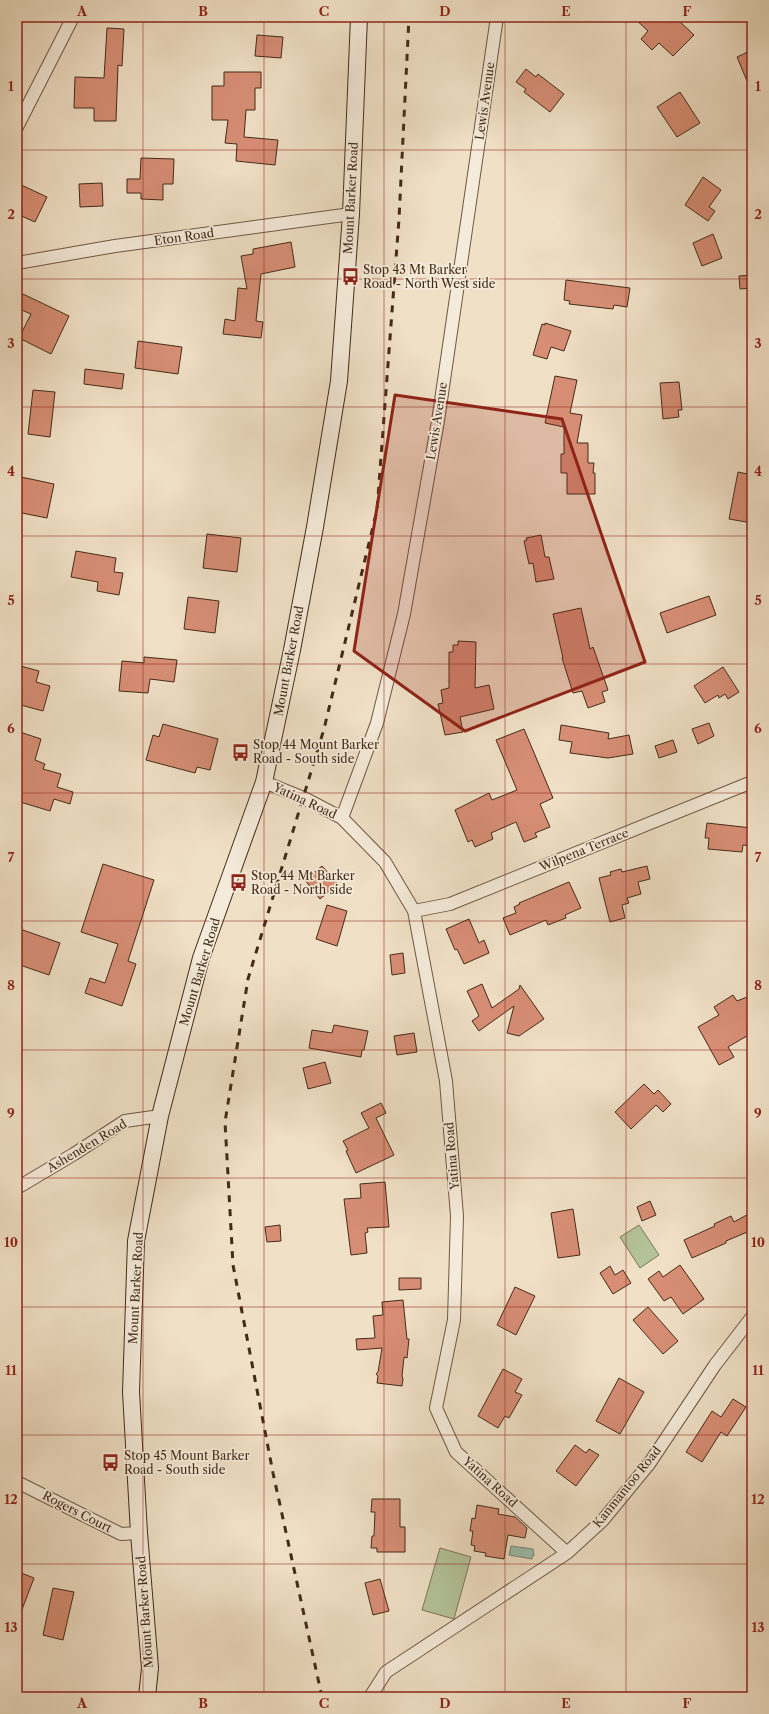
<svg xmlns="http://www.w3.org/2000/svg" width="769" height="1714" font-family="'Libre Caslon Text',serif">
<rect width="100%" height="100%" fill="#f0e0c6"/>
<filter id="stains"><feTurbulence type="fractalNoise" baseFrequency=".005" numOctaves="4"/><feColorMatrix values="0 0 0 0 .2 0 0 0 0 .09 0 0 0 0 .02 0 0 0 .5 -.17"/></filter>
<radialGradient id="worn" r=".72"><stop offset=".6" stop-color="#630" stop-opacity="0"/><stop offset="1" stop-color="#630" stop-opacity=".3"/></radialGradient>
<path fill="#b4c399" stroke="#7c7758" d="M639 1225 659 1255 640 1268 620 1237Z
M440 1548 471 1557 454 1619 422 1610Z"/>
<path fill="#9bbeae" stroke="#788372" d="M511 1546 533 1549 534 1556H532V1559L509 1555Z"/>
<path fill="#d78e75" stroke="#442b18" d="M633 17H675L694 35 673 56 659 43 652 50 641 39 648 31Z
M107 28 124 29 122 66 118 65 116 121H94V108H74L75 77 104 78Z
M257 35 283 37 281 58 255 56Z
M752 50V93L737 57Z
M526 69 536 77 538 74 564 94 550 112 524 92 526 89 516 82Z
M224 72H261V88H255V110H246L244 137 278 140 275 165 236 161 237 144 225 143 228 120H212V86H224Z
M680 92 700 123 677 137 657 107Z
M141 158 174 159 173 184H163V200L141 199V193H127V179H140Z
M703 177 721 190 709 207 715 211 708 221 685 205Z
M17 183 47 197 35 222 17 214Z
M102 183 103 206 80 207 79 184Z
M713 234 722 258 702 266 693 243Z
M291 242 295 267 261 274 256 321 263 322 261 338 223 334 225 319 235 321 238 288 247 289 241 256 253 254V249Z
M752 275V288L740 289 739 276Z
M566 280 630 288 627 307 614 305 613 309 569 304 570 301 564 300Z
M23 294 69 316 51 354 19 338 31 314 17 308Z
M545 323 571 331 564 351 551 347 547 359 533 355 542 324 545 325Z
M138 341 182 347 178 374 135 368Z
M85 369 124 374 122 389 84 384Z
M555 376 577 380 570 413 582 415 577 443H588V463H594L593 473H595V494H567V473H561V454H564V427L545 423Z
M679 382 682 410H678L679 417 663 419 660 383Z
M33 390 55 392 50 437 28 434Z
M738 472 752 475V523L729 519Z
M21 477 54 484 47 518 17 512V495Z
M207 534 241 538 237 572 203 568Z
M541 535 545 557H549L554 579 536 582 533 563 529 564 524 541 527 540 526 538Z
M76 551 116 558 114 572 123 573 119 595 97 591 98 582 71 577Z
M709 596 716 615 667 633 660 613Z
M188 597 219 601 215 633 184 629Z
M581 608 590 649 593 647 608 690 602 692 605 702 588 708 582 691 573 693 562 658H563L553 614Z
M458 641 476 642 475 688 489 685 494 709 460 717 463 732 445 735 438 704 443 703 441 690 449 688V652H453V645H458Z
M144 657 177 660 174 682 150 679 148 693 119 691 122 661 144 663Z
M17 665 39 671 36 682 50 686 43 711 17 704Z
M723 667 739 692 728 699 725 694 719 698 718 695 705 703 694 686Z
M709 723 714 736 698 744 692 729Z
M163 724 218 739 210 770 197 767 195 773 146 760 153 735 159 737Z
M561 725 609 733 608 739 629 735 633 754 608 758 570 753 572 742 559 740Z
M524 729 553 798 540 804 550 827 535 833 537 837 524 842 516 822 491 833 493 839 475 847 472 840 468 842 455 810 489 793 492 800 517 790 496 740Z
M17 731 41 739 35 760 45 764 43 769 61 774 57 787 73 792 70 804 54 799 50 811 17 801Z
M673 740 677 752 659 758 655 746Z
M707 823 752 828V846L743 845 742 852 708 849 709 838H705Z
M103 864 154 880 128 961 136 964 122 1006 85 993 90 978 105 983 118 944 81 932Z
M322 866 338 884 320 899 305 880Z
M647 866 650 879 638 882 641 894 627 898 629 903 622 905 625 918 610 922 599 878 611 875 610 872 621 869 622 872Z
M569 882 581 908 565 915 566 918 548 925 546 920 510 935 503 918 516 913 514 907 520 904 519 903Z
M327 905 347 911 337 946 316 939Z
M469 919 479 943 484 940 489 953 464 964 457 949 455 950 446 929Z
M17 928 60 943 49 975 17 964Z
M403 953 405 973 392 975 390 955Z
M482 984 492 1008 519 989 520 985 544 1019 519 1036 507 1033 514 1006 479 1031 472 1021 479 1016 467 991Z
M733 995 737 1001 752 995V1033L728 1047 734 1057 719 1065 698 1027 719 1015 714 1007Z
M334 1025 368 1031 364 1050H362L361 1057 309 1048 312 1030 332 1033Z
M414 1033 417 1052 397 1055 394 1036Z
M325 1062 331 1083 308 1089 303 1068Z
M644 1084 654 1094 658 1090 671 1104 663 1112 656 1105 631 1129 615 1112Z
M381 1103 386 1113 376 1118 394 1155 356 1173 346 1151 348 1150 343 1141 369 1128 361 1113Z
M385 1182 389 1227 367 1228 368 1232 365 1233 367 1253 351 1255 344 1199 361 1198 360 1184Z
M650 1201 656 1215 642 1221 637 1207Z
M573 1209 580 1255 558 1258 551 1213Z
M752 1212V1230L726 1241V1243L692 1258 684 1240 715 1226 714 1224 731 1216 734 1222Z
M280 1225 281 1241 267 1242 265 1227Z
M680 1265 704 1299 683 1314 671 1297 664 1301 648 1279 659 1271 663 1277Z
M610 1266 615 1275 623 1270 631 1283 613 1294 600 1273Z
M399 1278H421V1289L399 1290Z
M515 1287 535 1296 516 1335 497 1325Z
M403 1300 407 1339H409L407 1358 404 1357 402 1376 403 1379 402 1386 377 1383 378 1376 376 1374 378 1372 382 1348 357 1350 356 1339 375 1338 373 1316 383 1315 382 1302Z
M648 1307 678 1341 663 1354 633 1320Z
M503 1369 522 1379 515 1392 522 1395 509 1418 505 1416 498 1428 478 1416Z
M619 1378 644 1392 620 1434 596 1421Z
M733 1399 746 1407 727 1436 721 1432 702 1462 686 1452 712 1411 721 1417Z
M575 1445 586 1453 589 1449 599 1455 576 1486 556 1471Z
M372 1499H400V1527H405V1552H377V1548H371L372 1536H374L375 1512H371Z
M477 1505 499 1509 498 1514 515 1517 527 1528 525 1538 508 1535 504 1559 485 1556 486 1553 474 1551 475 1546 471 1545 473 1531H470L472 1518 475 1519Z
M21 1573 34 1578 18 1620 17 1583Z
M380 1579 389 1611 373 1615 365 1583Z
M53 1588 74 1592 63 1640 43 1635Z"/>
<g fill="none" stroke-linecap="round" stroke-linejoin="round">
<defs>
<path id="street" d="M17 127 73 17
M17 263 115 246 351 214
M264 782 304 798 342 818 385 862 414 911 446 1081 457 1216 454 1320 436 1408 456 1452 567 1553
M342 818 377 723 404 614 438 421 497 17
M414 911 450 904 752 782
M17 1188 74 1154 125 1121 160 1116
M17 1482 121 1534 139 1533
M370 1697 386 1672 567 1553 603 1520 649 1464 715 1365 752 1317"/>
<path id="secondary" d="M147 1697 150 1668 139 1533 131 1392 136 1241 160 1116 201 958 264 782 292 650 315 527 339 381 351 214 359 17"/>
</defs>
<use href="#street" stroke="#6f5844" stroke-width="14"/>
<use href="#secondary" stroke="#442b18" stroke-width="18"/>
<use href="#street" stroke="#f5ebda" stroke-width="12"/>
<use href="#secondary" stroke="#f5ebda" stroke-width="16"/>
<path stroke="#442b18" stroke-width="3" stroke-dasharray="7 7" stroke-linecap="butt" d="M322 1697 273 1473 233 1265 225 1122 248 979 324 729 377 510 399 219 409 17"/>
</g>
<path fill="#8f2418" fill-opacity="0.2" stroke="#8f2418" stroke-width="3" stroke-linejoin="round" d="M395 395 562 419 645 662 465 731 354 651Z"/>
<path fill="none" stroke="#8f2418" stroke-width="1" stroke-opacity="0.55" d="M143 17V1697M264 17V1697M384 17V1697M505 17V1697M626 17V1697M17 150H752M17 279H752M17 407H752M17 536H752M17 664H752M17 793H752M17 921H752M17 1050H752M17 1178H752M17 1307H752M17 1435H752M17 1564H752"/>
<defs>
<symbol id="bus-bare" viewBox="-9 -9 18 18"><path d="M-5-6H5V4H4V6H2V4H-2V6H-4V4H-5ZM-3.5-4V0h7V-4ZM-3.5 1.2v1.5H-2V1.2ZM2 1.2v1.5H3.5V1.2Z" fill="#8f2418" stroke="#f5ebda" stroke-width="2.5" paint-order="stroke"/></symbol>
</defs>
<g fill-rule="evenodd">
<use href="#bus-bare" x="338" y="264" width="25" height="25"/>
<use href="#bus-bare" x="228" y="740" width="25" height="25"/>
<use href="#bus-bare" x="226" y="870" width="25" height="25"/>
<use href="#bus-bare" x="98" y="1450" width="25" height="25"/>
</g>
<g text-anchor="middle" stroke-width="3.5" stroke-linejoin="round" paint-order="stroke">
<g font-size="12" fill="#442b18" stroke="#f5ebda">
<text transform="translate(485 101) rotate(-82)" y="4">Lewis Avenue</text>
<text transform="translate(351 198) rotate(-87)" y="4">Mount Barker Road</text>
<text transform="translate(184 237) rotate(-8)" y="4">Eton Road</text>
<text transform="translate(437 421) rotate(-81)" y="4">Lewis Avenue</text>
<text transform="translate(289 661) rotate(-79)" y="4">Mount Barker Road</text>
<text transform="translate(305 801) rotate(25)" y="4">Yatina Road</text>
<text transform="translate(584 850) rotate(-22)" y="4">Wilpena Terrace</text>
<text transform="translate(200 972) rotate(-73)" y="4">Mount Barker Road</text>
<text transform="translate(87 1146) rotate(-31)" y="4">Ashenden Road</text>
<text transform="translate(452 1156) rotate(-95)" y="4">Yatina Road</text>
<text transform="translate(136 1288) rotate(-87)" y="4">Mount Barker Road</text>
<text transform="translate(490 1482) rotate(42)" y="4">Yatina Road</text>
<text transform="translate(627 1487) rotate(-51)" y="4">Kanmantoo Road</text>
<text transform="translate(77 1512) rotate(27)" y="4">Rogers Court</text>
<text transform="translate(145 1612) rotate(-94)" y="4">Mount Barker Road</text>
</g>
<g font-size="12" fill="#442b18" stroke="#f5ebda" text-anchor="start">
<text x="363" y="274">Stop 43 Mt Barker<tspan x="363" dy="14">Road - North West side</tspan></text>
<text x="253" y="749">Stop 44 Mount Barker<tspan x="253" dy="14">Road - South side</tspan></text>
<text x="251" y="880">Stop 44 Mt Barker<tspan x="251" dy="14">Road - North side</tspan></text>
<text x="124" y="1460">Stop 45 Mount Barker<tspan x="124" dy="14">Road - South side</tspan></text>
</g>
</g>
<rect width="769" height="1714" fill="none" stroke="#f0e0c6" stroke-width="44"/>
<rect x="22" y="22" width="725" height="1670" fill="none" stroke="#8f2418" stroke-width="1.5"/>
<g font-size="13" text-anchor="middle" font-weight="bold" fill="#8f2418">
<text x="82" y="16">A</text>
<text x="203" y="16">B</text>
<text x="324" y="16">C</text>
<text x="445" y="16">D</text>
<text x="566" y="16">E</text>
<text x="687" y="16">F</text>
<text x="11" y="91">1</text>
<text x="758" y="91">1</text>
<text x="11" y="219">2</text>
<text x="758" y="219">2</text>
<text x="11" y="348">3</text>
<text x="758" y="348">3</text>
<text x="11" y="476">4</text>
<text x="758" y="476">4</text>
<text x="11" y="605">5</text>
<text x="758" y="605">5</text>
<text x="11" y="733">6</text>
<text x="758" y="733">6</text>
<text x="11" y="862">7</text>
<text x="758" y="862">7</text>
<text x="11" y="990">8</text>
<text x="758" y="990">8</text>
<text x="11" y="1118">9</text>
<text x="758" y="1118">9</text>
<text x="11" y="1247">10</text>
<text x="758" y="1247">10</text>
<text x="11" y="1375">11</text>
<text x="758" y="1375">11</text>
<text x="11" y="1504">12</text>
<text x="758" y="1504">12</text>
<text x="11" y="1632">13</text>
<text x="758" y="1632">13</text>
<text x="82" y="1708">A</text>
<text x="203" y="1708">B</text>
<text x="324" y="1708">C</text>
<text x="445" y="1708">D</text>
<text x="566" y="1708">E</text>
<text x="687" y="1708">F</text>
</g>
<rect width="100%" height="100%" filter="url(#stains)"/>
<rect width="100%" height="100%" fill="url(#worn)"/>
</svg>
